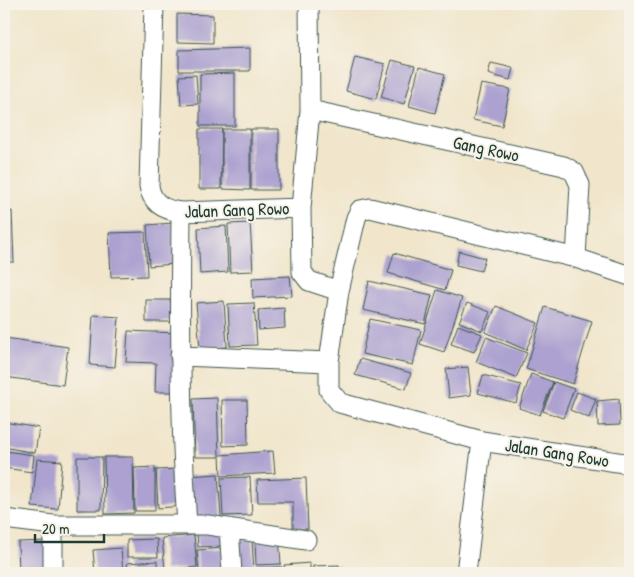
<svg xmlns="http://www.w3.org/2000/svg" width="634" height="577" font-family="'Patrick Hand',sans-serif">
<rect width="100%" height="100%" fill="#f7f3e8"/>
<filter id="ink" filterUnits="userSpaceOnUse"><feTurbulence type="fractalNoise" baseFrequency=".02" numOctaves="2"/><feDisplacementMap in="SourceGraphic" scale="10" xChannelSelector="R" yChannelSelector="G"/><feConvolveMatrix kernelMatrix="1 2 1 2 8 2 1 2 1" color-interpolation-filters="sRGB"/></filter>
<filter id="wash" filterUnits="userSpaceOnUse"><feTurbulence type="fractalNoise" baseFrequency=".0096" numOctaves="4" result="noise"/><feDisplacementMap in="SourceGraphic" scale="20" xChannelSelector="R" yChannelSelector="G"/><feGaussianBlur stdDeviation="1.12" result="paint"/><feColorMatrix in="noise" values="0 0 0 0 0 0 0 0 0 0 0 0 0 0 0 0 0 1.4 0 .05"/><feComposite in="paint" operator="in"/></filter>
<g filter="url(#wash)">
<rect width="100%" height="100%" fill="#f1e6cc"/>
<g id="blocks">
<path fill="#aca1d0" d="M177 14 213 15V43L177 42Z
M250 48V71H179V50Z
M355 57 385 64 376 99 346 91Z
M392 60 415 66 404 104 381 97Z
M491 63 513 68 510 80 488 74Z
M419 67 445 74 435 113 409 106Z
M235 73V126H200V74Z
M196 75 198 104 181 105 179 76Z
M481 84 510 89 502 126 473 120Z
M199 129H222L221 189H199Z
M222 129H250V190L222 189Z
M251 129H279V190H251Z
M12 211 14 262H4V212Z
M173 223 175 264 149 266 147 225Z
M250 223 253 271 230 272 228 224Z
M226 226 228 272 200 274 198 228Z
M145 232 147 276 111 277 109 233Z
M459 251 485 258 481 271 456 265Z
M394 253 451 270 445 290 388 273Z
M290 276 292 296 253 298 252 278Z
M369 281 432 295 425 324 363 310Z
M437 290 462 298 444 352 420 344Z
M146 300H173V322H146Z
M224 301 227 347 200 349 196 303Z
M254 303 257 345 230 346 228 304Z
M467 303 490 312 482 331 459 322Z
M496 306 538 323 526 350 485 332Z
M545 307 592 321 573 384 526 369Z
M284 308 285 328 259 330 258 310Z
M93 315 119 317 115 367 90 365Z
M370 319 421 330 413 365 362 354Z
M458 325 482 334 474 352 451 344Z
M128 331 178 333 175 392H155L156 363 126 362Z
M486 337 527 353 516 378 476 362Z
M5 338 68 347 63 385 4 377Z
M360 359 411 373 406 389 355 375Z
M468 367 471 395 449 398 446 369Z
M531 374 553 382 540 415 519 408Z
M483 375 521 385 516 403 478 393Z
M554 382 574 389 563 418 543 411Z
M577 392 596 399 589 418 570 410Z
M217 398 219 457H195L193 399Z
M619 399 620 425 598 426 597 401Z
M222 400H247L248 445 223 446Z
M4 422 39 428 35 453 4 447Z
M5 451 34 455 32 472 4 468Z
M273 451 275 473 221 476 220 455Z
M77 457H102L101 510H77Z
M104 457H133L134 513 105 514Z
M37 459 62 461 58 509 32 507Z
M155 467V511H135L134 468Z
M181 469 183 506 158 508 156 470Z
M218 474 221 517 191 519 188 476Z
M250 477 252 515 223 516 221 478Z
M306 478 308 529H293V502H258L257 480Z
M223 531 224 546 198 547 197 533Z
M194 535 197 567 165 570 162 538Z
M279 537 281 564 256 565 255 538Z
M157 539 158 557H127V540Z
M252 539 254 573H241L239 540Z
M48 541 50 573H19L18 542Z
M121 548 123 573H95L93 550Z
M223 548 225 572 199 573 197 550Z
M157 561 158 573H128L127 563Z
M310 563V573H285L284 565Z
M339 565V573H313V566Z
M282 567V573H257V568Z
M196 569V573H170V572Z"/>
</g>
</g>
<g filter="url(#ink)">
<use href="#blocks" fill-opacity="0" stroke="#3e564b" stroke-width="1"/>
<g fill="none" stroke-linecap="round" stroke-linejoin="round">
<defs>
<path id="minor" d="M154 4 149 186C152 204 164 210 181 212L301 208
M309 4 310 110 301 208 302 272 309 281 339 291 329 362V390L340 403 482 441 630 464
M310 110 564 166 574 172 580 185 576 258
M181 212C180 317 180 421 187 525
M339 291 356 218 360 210 370 208 576 258 630 276
M180 356 329 362
M4 519 53 525H208L306 540
M229 528 232 573
M53 573V525
M466 573 482 441"/>
</defs>
<use href="#minor" stroke="#3e564b" stroke-width="21"/>
<use href="#minor" stroke="#fff" stroke-width="19"/>
</g>
</g>
<g text-anchor="middle" stroke-width="4" stroke-linejoin="round" paint-order="stroke">
<g font-size="18" fill="#1f3d34" stroke="#f7f3e8">
<text transform="translate(486 149) rotate(12)" y="6">Gang Rowo</text>
<text transform="translate(237 210) rotate(-2)" y="6">Jalan Gang Rowo</text>
<text transform="translate(557 453) rotate(9)" y="6">Jalan Gang Rowo</text>
</g>
</g>
<rect width="634" height="577" fill="none" stroke="#f7f3e8" stroke-width="20"/>
<path d="M35 534v8h69v-8" fill="none" stroke="#1f3d34" stroke-width="2.5"/>
<text x="42" y="534" font-size="15" fill="#1f3d34" stroke="#f7f3e8" stroke-width="4" paint-order="stroke">20 m</text>
</svg>
